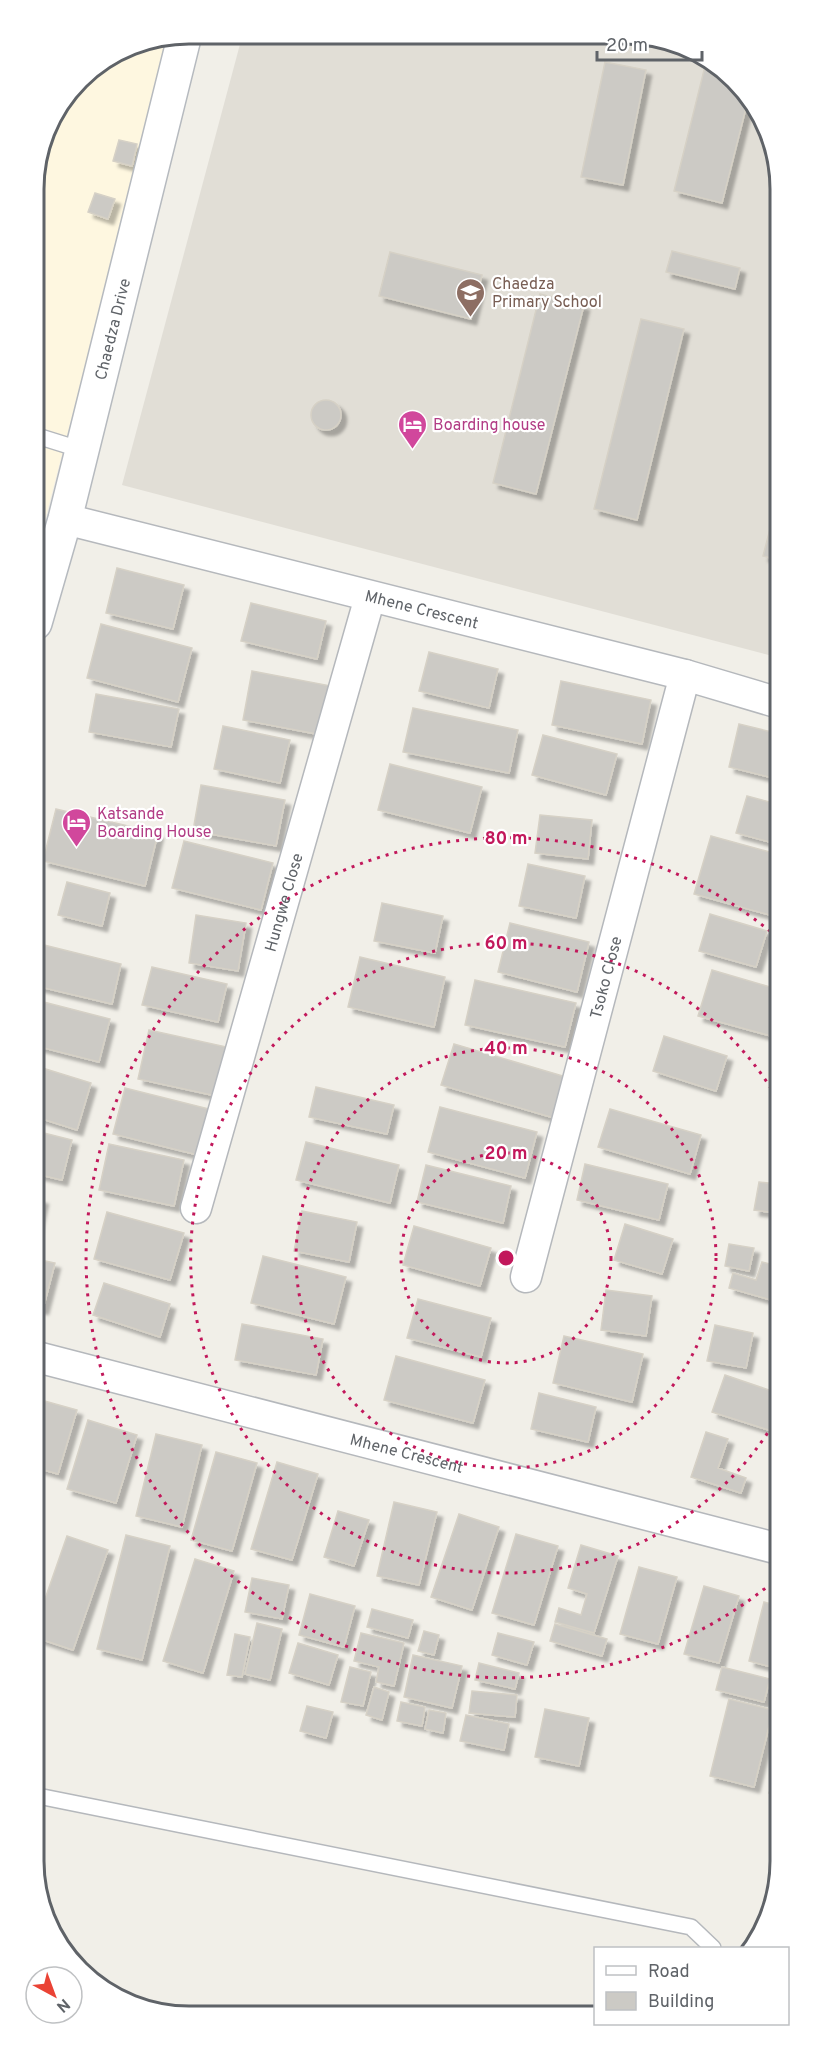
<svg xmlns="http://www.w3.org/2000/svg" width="813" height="2049" font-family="Overpass,sans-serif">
<defs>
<filter id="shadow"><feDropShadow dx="5.5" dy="5.5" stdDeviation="1.5" flood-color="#0004"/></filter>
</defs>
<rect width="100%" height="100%" fill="#f1efe8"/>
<path fill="#fef7e0" d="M171 37 59 466 34 562 33 178 49 120 86 72 129 45Z"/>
<path fill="#e1ded6" d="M243 33 654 36 727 72 775 149 776 657 122 485Z"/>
<path fill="#cccac5" stroke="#d6d1c6" stroke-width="1.5" filter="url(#shadow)" d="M605 62 646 70 623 185 581 177Z
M706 62 727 72 747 104 722 203 674 191Z
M119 140 137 144 132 166 113 161Z
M95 193 115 199 108 219 88 212Z
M672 251 740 268 735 289 666 272Z
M390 252 482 275 471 319 379 296Z
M540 294 584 305 536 494 493 483Z
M641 319 684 329 637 520 594 509Z
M311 415a15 15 0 1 1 30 0a15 15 0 1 1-30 0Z
M776 506V559L763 556Z
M117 568 184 585 173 629 106 613Z
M251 603 326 621 317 659 241 641Z
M101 624 192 648 178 702 87 678Z
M429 652 498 669 489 708 419 691Z
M252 671 331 686 322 735 243 720Z
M561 681 651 700 642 744 552 725Z
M96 694 179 709 171 747 89 732Z
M413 708 518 730 509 773 403 752Z
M739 724 776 733 777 779 729 767Z
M223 726 290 740 280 783 214 769Z
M543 735 617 754 606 795 532 775Z
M390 764 482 787 470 833 378 810Z
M201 785 285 800 276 846 193 831Z
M747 796 777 804V844L736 833Z
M56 809 158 833 145 886 43 861Z
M540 815 592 820 588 859 535 853Z
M711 836 777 854V917L694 894Z
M184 841 273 863 261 910 172 888Z
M528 864 585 876 576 918 519 906Z
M67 882 110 893 102 926 58 915Z
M382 903 443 916 435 953 374 941Z
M710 914 767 931 756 967 699 951Z
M196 915 246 923 238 971 189 963Z
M510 923 589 942 577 992 498 972Z
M40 944 121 964 112 1004 36 986V962Z
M360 957 445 977 434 1027 348 1007Z
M152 967 227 984 218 1022 142 1005Z
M712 970 777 989V1014L771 1036 698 1016Z
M475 980 576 1003 565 1047 465 1025Z
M36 1000 110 1019 99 1062 36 1046Z
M149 1030 231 1048 221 1097 138 1079Z
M664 1036 727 1056 716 1091 653 1071Z
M454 1044 573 1079 561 1120 441 1085Z
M36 1066 91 1083 77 1130 36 1117Z
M316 1087 394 1105 387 1134 309 1117Z
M125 1088 209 1109 198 1155 113 1134Z
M440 1107 537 1132 525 1178 428 1152Z
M610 1109 701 1135 690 1174 598 1147Z
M36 1131 72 1140 62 1180 36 1174Z
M306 1142 399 1165 390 1203 296 1180Z
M109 1144 184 1160 174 1206 99 1190Z
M585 1164 668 1184 659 1220 577 1200Z
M426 1165 511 1186 503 1223 417 1202Z
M759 1182 778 1184 776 1213 754 1210Z
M36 1197 43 1199 36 1230Z
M302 1211 357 1222 349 1262 294 1251Z
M107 1212 184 1233 170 1280 94 1259Z
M625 1224 673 1239 662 1274 614 1260Z
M414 1226 491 1248 480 1286 403 1265Z
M729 1244 754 1248 749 1271 725 1266Z
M263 1256 346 1277 334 1324 251 1303Z
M36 1259 55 1263 43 1309 37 1308Z
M762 1262 778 1266V1302L729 1288 733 1273 756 1280Z
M104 1283 170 1304 160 1337 93 1315Z
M606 1290 652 1296 646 1336 601 1330Z
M418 1299 491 1318 481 1357 407 1338Z
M242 1324 323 1339 316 1375 235 1360Z
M715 1325 753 1333 746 1368 707 1361Z
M564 1336 643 1354 632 1402 553 1383Z
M396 1356 485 1380 473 1423 384 1400Z
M725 1375 778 1393V1433L712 1412Z
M539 1393 596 1407 588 1442 531 1429Z
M41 1400 77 1410 58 1474 37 1468V1413Z
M88 1420 137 1435 116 1503 67 1489Z
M706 1432 728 1439 718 1468 746 1478 741 1493 691 1477Z
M156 1434 202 1445 182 1527 136 1516Z
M216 1452 257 1463 232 1551 191 1540Z
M277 1462 318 1474 292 1560 251 1549Z
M394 1502 437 1512 419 1585 377 1576Z
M338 1511 369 1520 354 1566 324 1557Z
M459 1514 499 1527 472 1610 431 1597Z
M516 1534 558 1546 534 1625 492 1613Z
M126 1535 170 1546 142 1660 97 1649Z
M67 1536 108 1550 73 1650 37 1638V1622Z
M581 1545 618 1556 594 1633 555 1622 559 1608 581 1615 587 1594 568 1588Z
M195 1559 234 1571 203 1673 163 1661Z
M639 1567 677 1577 658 1644 620 1634Z
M252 1578 289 1585 282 1619 245 1612Z
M704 1586 739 1596 719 1663 684 1654Z
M310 1594 355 1606 344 1647 299 1635Z
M764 1602 779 1606V1669L749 1661Z
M372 1609 413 1620 408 1638 367 1627Z
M257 1623 282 1629 270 1680 245 1674Z
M555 1624 607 1639 602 1656 550 1641Z
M424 1631 439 1635 434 1655 418 1651Z
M361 1633 404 1643 394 1686 376 1682 379 1667 354 1661Z
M498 1633 534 1642 527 1665 492 1655Z
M235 1634 250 1637 242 1677 227 1675Z
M298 1643 338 1655 329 1685 289 1673Z
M413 1655 462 1666 452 1708 404 1697Z
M479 1663 519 1673 515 1689 475 1680Z
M350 1667 371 1672 363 1706 341 1702Z
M722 1667 770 1679 764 1702 716 1690Z
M374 1687 389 1692 382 1720 366 1715Z
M472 1691 517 1695 515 1717 469 1713Z
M729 1699 773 1710 754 1787 710 1776Z
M401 1702 425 1707 422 1726 397 1721Z
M307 1706 333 1712 326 1738 300 1731Z
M545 1709 589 1718 579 1766 535 1757Z
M429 1710 446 1713 443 1733 425 1729Z
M466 1715 509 1724 504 1750 460 1741Z
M779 1763V1797L769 1793Z"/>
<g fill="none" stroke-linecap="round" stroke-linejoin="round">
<defs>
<path id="lane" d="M34 435 82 450
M38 1796 691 1927 713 1948"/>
<g id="street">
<path id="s1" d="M65 519 685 675 776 702"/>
<path id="s2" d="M196 1208 370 597"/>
<path id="s3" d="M526 1277 685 675"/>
<path id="s4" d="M37 1357 779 1549"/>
</g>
<g id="secondary">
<path id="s5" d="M35 623 65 519 185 34"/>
</g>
</defs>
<use href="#lane" stroke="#b5b8bc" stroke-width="18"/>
<use href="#street" stroke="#b5b8bc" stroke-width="33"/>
<use href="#secondary" stroke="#b6babf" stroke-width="36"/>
<use href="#lane" stroke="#fff" stroke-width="15"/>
<use href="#street" stroke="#fff" stroke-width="30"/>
<use href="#secondary" stroke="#fff" stroke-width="33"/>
</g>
<g fill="none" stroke="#c2185b" stroke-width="3" stroke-dasharray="3 6">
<circle cx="506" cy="1258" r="105"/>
<circle cx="506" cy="1258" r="210"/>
<path d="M777 1418A315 315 0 1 1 777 1098"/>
<path d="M779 1577A420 420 0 1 1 776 936"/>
</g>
<defs>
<symbol id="school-pin" viewBox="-11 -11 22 30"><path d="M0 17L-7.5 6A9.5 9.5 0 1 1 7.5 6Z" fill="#8d6e63" stroke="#fff"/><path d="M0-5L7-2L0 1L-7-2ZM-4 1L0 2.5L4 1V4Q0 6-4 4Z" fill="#fff"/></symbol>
<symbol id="hotel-pin" viewBox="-11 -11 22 30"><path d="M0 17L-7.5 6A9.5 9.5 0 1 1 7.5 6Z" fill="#d1479c" stroke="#fff"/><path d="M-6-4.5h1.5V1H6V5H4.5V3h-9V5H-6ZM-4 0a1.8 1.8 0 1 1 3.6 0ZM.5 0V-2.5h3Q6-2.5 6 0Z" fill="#fff"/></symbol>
</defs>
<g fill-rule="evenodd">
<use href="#school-pin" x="454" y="276" width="33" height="45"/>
<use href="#hotel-pin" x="396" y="408" width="33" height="45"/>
<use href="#hotel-pin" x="60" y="806" width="33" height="45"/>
</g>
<g text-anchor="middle" stroke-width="4.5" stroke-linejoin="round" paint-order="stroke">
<g font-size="16" fill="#785e54" stroke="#fff" text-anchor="start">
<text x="492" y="289">Chaedza<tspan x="492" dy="18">Primary School</tspan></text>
</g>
<g font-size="16" fill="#5f6368" stroke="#fff">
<text dy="6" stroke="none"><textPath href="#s5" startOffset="304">Chaedza Drive</textPath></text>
<text dy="6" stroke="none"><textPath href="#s1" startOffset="368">Mhene Crescent</textPath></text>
<text dy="6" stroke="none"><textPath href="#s2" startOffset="318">Hungwe Close</textPath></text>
<text dy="6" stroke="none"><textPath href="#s3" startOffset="310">Tsoko Close</textPath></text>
<text dy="6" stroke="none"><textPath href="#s4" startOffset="382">Mhene Crescent</textPath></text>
</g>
<g font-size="16" fill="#b23c85" stroke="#fff" text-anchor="start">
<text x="433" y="430">Boarding house</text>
<text x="97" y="819">Katsande<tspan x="97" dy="18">Boarding House</tspan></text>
</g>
</g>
<path d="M0 0H813V2049H0ZM189 44H625A145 145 0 0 1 770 189V1861A145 145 0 0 1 625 2006H189A145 145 0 0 1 44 1861V189A145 145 0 0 1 189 44Z" fill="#fff" fill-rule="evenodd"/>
<path fill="none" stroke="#5f6368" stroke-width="3" d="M189 44H625A145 145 0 0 1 770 189V1861A145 145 0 0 1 625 2006H189A145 145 0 0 1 44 1861V189A145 145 0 0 1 189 44Z"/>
<circle cx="506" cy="1258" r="9" fill="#c2185b" stroke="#fff" stroke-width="3"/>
<g font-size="18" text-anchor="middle" font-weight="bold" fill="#c2185b" stroke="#fff" stroke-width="4.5" stroke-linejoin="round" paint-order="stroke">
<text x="506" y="844">80 m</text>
<text x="506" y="949">60 m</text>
<text x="506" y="1054">40 m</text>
<text x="506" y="1159">20 m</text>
</g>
<rect x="594" y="1947" width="195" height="78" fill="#ffffff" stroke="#bfc1c3" stroke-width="1.5"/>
<rect x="606" y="1966" width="30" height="9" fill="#ffffff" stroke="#bfc1c3" stroke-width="1.5"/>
<text x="648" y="1977" font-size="18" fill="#5f6368">Road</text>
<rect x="606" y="1992" width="30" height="18" fill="#cccac5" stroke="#bfc1c3" stroke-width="1.5"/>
<text x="648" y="2007" font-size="18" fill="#5f6368">Building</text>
<g transform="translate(54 1995) rotate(139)"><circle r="28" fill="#ffffff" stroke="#bfc1c3" stroke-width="1.5"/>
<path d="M0-4.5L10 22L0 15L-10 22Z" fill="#ea4335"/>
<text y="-9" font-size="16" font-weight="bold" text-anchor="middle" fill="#5f6368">N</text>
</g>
<path d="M597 51v9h105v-9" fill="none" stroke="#5f6368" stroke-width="3"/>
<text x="606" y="51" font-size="18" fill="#5f6368" stroke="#ffffff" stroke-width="4.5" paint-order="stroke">20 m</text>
</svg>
